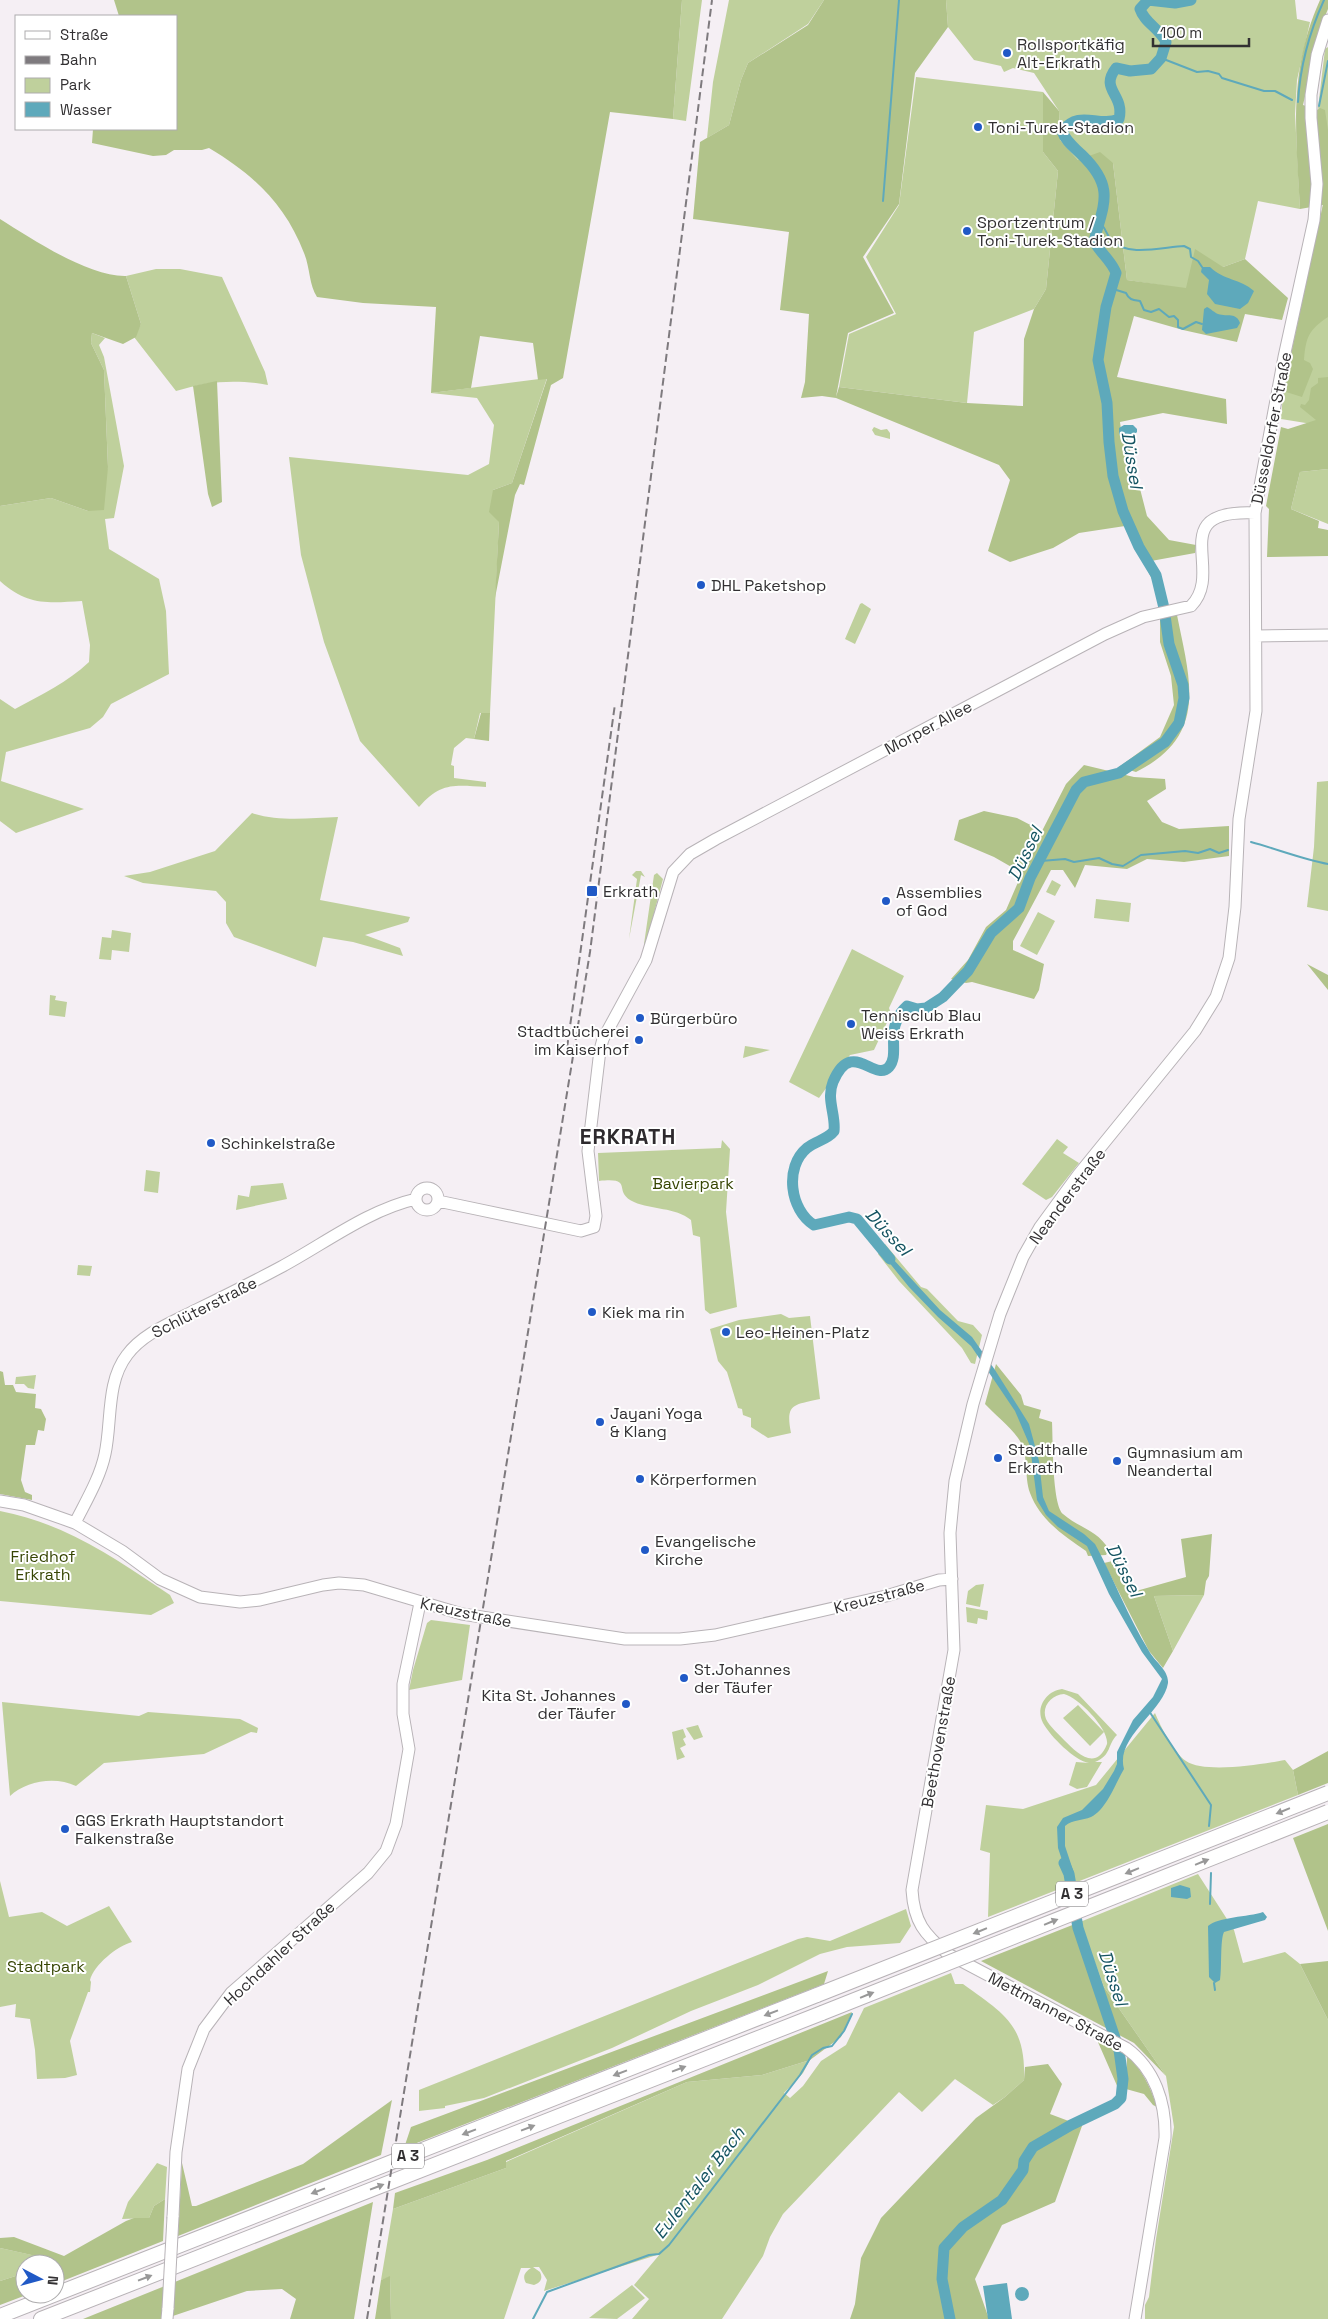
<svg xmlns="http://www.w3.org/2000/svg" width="1328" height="2319" font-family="'Space Grotesk',sans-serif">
<rect width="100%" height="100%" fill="#f5eff4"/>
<path fill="#bfd09c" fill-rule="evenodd" d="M682 0H702L686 121 673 119Z
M729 0H824L808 24 748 63 741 80 729 125 707 138 713 82Z
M946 0H1295L1297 19 1310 22 1297 80 1295 114 1300 209 1258 201 1245 259 1223 267 1186 289 1127 280 1113 163 1078 160 1060 140 1059 111 1034 73 1013 68 1004 72 1001 66 974 60 948 27Z
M1328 47V164L1322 115 1318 108 1325 49Z
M916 77 1043 92V152L1058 171 1046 289 1034 309 974 332 967 403 839 387 849 334 896 314 866 257 899 205Z
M1328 181V444L1312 424 1281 419 1283 394Z
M156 269H180L222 277 265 372 268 385C236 379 208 381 176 391L134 337 141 324 126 276Z
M92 333 105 338 99 345 104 357 124 466 114 518 105 519 109 549 159 579 166 611 169 674 111 704 103 717 90 728 6 752 1 781 84 809 16 833 0 821V699L15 709C41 695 68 682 89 662L90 645 82 601C48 603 28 606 0 581V506L51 498 88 511 108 467 104 370 91 343Z
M547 378 512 483 493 490 499 522 490 713H480L474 739 466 738 454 748 451 765 454 766V778L486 782V787C454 785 441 782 419 807L360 741 324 642 301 555 289 457 468 475 489 464 494 425 477 398 431 393Z
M874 427 881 430 887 429 890 433V439L875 435 872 430Z
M1328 469V524L1291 509 1300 472Z
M862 603 871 609 855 644 845 639 860 604Z
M1328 781V911L1307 907 1314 847 1317 782Z
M252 813C279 822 310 818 338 817L320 900 410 917 408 922 365 935 400 948 403 956 353 942 323 937 316 967 234 937 226 923V902L216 891 143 883 124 876 150 872 215 851Z
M636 871H641L645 877 641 875 629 939 637 879 632 875Z
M657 873 663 879 646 944H644L654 875Z
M1052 880 1061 885 1055 896 1046 892Z
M1096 899 1131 903 1129 922 1094 918Z
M1038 912 1055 921 1037 955 1020 946Z
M112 930 131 933 129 952 112 950 111 960 99 959 102 937 111 938Z
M852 949 904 976 889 1008 891 1014 874 1050 850 1055 819 1098 789 1082Z
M50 995 56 996 55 1000 67 1002 65 1017 49 1015Z
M745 1046 770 1050 743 1058Z
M1057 1139 1068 1147 1063 1153 1079 1163 1052 1197 1046 1200 1022 1184Z
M722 1140 730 1149 726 1212 737 1307 710 1314 705 1310 700 1237 693 1235 691 1220C675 1207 652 1210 634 1202 611 1192 636 1177 599 1181L598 1153 721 1148Z
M146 1170 160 1172 158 1193 144 1191Z
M283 1183 287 1199 236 1210 238 1195 249 1197 251 1186Z
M885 1244 921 1287 927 1289 958 1321 973 1325 982 1335 975 1364 971 1363 962 1348 899 1281 878 1254Z
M78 1265 92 1266 90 1276 77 1275Z
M781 1314 789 1318 810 1316 820 1399C794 1405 785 1403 791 1433L768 1438 751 1427V1418L743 1415 742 1409 738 1408 727 1372 718 1361 710 1329 739 1320Z
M36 1375 34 1389 28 1388 24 1384H15L16 1377Z
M0 1511C62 1523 107 1553 158 1587L170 1595 174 1603 151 1615 0 1601Z
M984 1584 980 1607 966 1604 968 1591 976 1585Z
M1204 1595 1173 1651 1154 1596Z
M966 1607 988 1611 987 1620 978 1618 977 1624 967 1622Z
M431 1620 470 1625 462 1680 409 1690 413 1670 427 1623Z
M1062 1689 1078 1694 1117 1735C1107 1745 1112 1755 1095 1762H1102L1087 1787 1077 1789 1069 1785 1076 1762 1089 1763C1075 1761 1050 1736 1043 1723 1035 1708 1046 1691 1062 1689ZM1064 1694C1079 1698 1109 1729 1107 1744 1096 1772 1077 1753 1064 1740 1058 1733 1050 1727 1046 1719 1041 1706 1052 1695 1064 1694Z
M2 1702 139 1716 148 1712 240 1719 258 1728 257 1733 251 1732 204 1754 104 1763 76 1786C55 1776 26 1781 10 1796Z
M1078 1705 1104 1732 1090 1746 1063 1718Z
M1155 1713C1161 1727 1173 1752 1186 1761 1205 1774 1263 1764 1285 1760L1293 1770 1298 1795 988 1917 990 1853 980 1850 986 1805 1023 1809 1096 1785Z
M698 1725 703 1737 694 1740 686 1728Z
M683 1729 686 1737 683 1739 686 1745 680 1748 685 1757 677 1760 672 1732Z
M1198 1874 1234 1930 1243 1963 1285 1952 1300 1964 1328 2020V2319H1145V2305L1149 2297 1156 2239 1174 2127 1166 2076 1104 1987 1080 1922Z
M0 1881 9 1917 42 1912 67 1926 109 1906 132 1942C117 1946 94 1965 90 1980L91 1982 90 1992H88L70 2041 77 2075 65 2078 37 2079 35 2050 30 2019 15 2017 16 2004 0 2007Z
M906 1909 911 1926 900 1943 847 1947 820 1954 758 1985 691 2011 612 2048 484 2098 445 2106V2108L419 2111V2090L798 1939 807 1937 830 1941Z
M951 1973 955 1984H963C1004 2014 1026 2024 1024 2080L1005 2097 993 2105 955 2079 922 2112 899 2092 783 2214 770 2237 763 2256 722 2319H632L649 2299 634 2285 660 2254 544 2291 547 2280 539 2267H533L540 2272C543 2278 541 2283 534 2285L526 2283C522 2276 525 2272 531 2268H521L504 2319H391L390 2277 381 2280 393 2209 506 2168V2162L687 2082 762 2075 810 2060 803 2073 784 2093 790 2098 803 2086 821 2061 846 2045 864 2008Z
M157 2163 167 2167 165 2199 154 2206 149 2218 122 2219 128 2202Z
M0 2248 55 2260 46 2264H25V2273L0 2281Z
M632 2285 645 2298 617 2319 589 2318Z"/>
<path fill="#b1c38a" d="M114 0H682L673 119 610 112 563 378 551 385 524 485 520 484 515 495 495 598 499 522 489 512 493 490 512 483 547 379 538 380 533 343 480 336 471 388 431 393 436 307 363 303 317 297C309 285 310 267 304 253 285 204 254 175 209 148L202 150H174L166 155 153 156 92 143 93 129H176V16H119Z
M824 0H946L948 27 915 73 899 204 863 257 894 313 848 333 836 397 839 387 967 403 1023 406 1024 339 1034 309 1046 289 1058 171 1043 152V92L1059 111 1060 140 1078 160 1100 152 1113 163 1127 280 1186 288 1195 249 1223 267 1245 259 1288 298 1282 320 1245 314 1237 342 1183 330 1134 316 1117 377 1226 399 1227 424 1163 413 1120 422 1122 437 1127 438 1147 516 1169 540 1196 545 1195 553 1151 561 1164 598 1158 599 1154 583 1125 526 1079 533 1053 548 1010 562 988 551 1010 480 999 465 836 398 822 396 801 398 805 382 809 314 780 310 789 232 693 219 700 142 729 125 741 80 748 63 808 25Z
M1320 0H1328V9L1321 26 1303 105 1317 110 1320 108 1325 110 1328 130V317C1309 330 1306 336 1304 360L1310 363 1313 369 1302 397 1283 391 1323 205 1300 209C1296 134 1288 71 1320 0Z
M0 219C32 239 89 277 126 276L141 324 136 337 123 344 92 333 91 343 104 370 108 467 104 510 88 511 51 498 0 506Z
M1328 377V469L1300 472 1291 509 1319 521 1318 528 1328 530V556L1267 557 1269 509 1266 506 1281 427 1288 429 1316 420 1300 407 1301 404 1305 405 1309 400 1311 388 1318 383V378Z
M217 381 222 502 212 507 208 494 193 386Z
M1177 615C1190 680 1209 736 1136 772L1119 767 1160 737 1174 705 1171 676 1160 642V618Z
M481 713H490L489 741 474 739Z
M1084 765 1134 777 1165 779 1166 789 1147 801 1162 822 1179 829 1229 826V856L1184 862 1147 859 1127 869 1085 865 1075 888 1063 870H1051L1013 941V950L1044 964 1039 990 1034 999 972 982 966 983 951 979 968 960 986 927 1006 910 1022 873 994 857 954 840 959 820 984 811 1017 818 1042 831 1066 784Z
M1307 964 1328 975V990Z
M996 1364 1021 1395 1024 1405 1041 1410 1039 1418 1052 1422C1053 1440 1052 1504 1063 1514 1079 1528 1098 1530 1109 1550L1106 1555 1088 1556 1086 1551C1064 1536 1040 1520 1030 1493 1024 1476 1029 1457 1020 1441 1013 1429 994 1414 985 1404Z
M0 1371 3 1372 5 1385H13L16 1392 36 1394 35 1408 41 1409 46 1419 44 1431 38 1430 35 1445H26L21 1480 25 1492 32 1495V1500L0 1494Z
M1212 1534 1209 1576 1206 1581 1204 1595 1154 1596 1173 1651 1163 1668 1149 1651 1104 1563 1117 1560 1129 1593 1186 1577 1181 1539Z
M1328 1751V1783L1298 1795 1293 1770Z
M1328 1824V1931L1293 1838Z
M1080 1922 1104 1987 1166 2076 1134 2043 981 1961Z
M1328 1961V2020L1300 1964Z
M828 1971 824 1984 404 2148 411 2127Z
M852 2012 841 2037 810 2060 762 2075 687 2082 506 2161V2168L393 2209 395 2193 487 2160Z
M1094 2033 1114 2045 1120 2083 1118 2088Z
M1127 2056C1142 2069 1151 2088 1157 2107L1153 2105 1144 2094 1126 2089Z
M1048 2064 1062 2084 1050 2114 1082 2126 1055 2202 1002 2225 975 2279 989 2319H850L855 2304 861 2258 881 2218 976 2118 1005 2097 1024 2080 1025 2067Z
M392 2100 381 2155 178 2236 182 2163 192 2206H196L303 2164Z
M165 2199 163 2241 55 2284V2264H46L54 2260 0 2248V2238L14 2237 64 2256 126 2221 134 2218H149L154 2206Z
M373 2202 354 2319H290L296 2299 282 2289 247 2291 164 2319H83Z
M25 2273V2294H29L0 2305V2281Z
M390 2276 391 2319H375L381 2280Z"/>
<path fill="#5ea9bb" d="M1202 267H1210C1223 280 1241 279 1254 291L1248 303 1240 309 1215 304 1207 294 1209 280 1201 272Z
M1207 307C1211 309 1215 313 1218 314 1228 317 1236 312 1240 323L1237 328 1206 334 1202 330 1204 309Z
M1124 425H1133L1137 429V432L1131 438 1122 437 1119 434V428Z
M882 1247 940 1310 972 1337 995 1370 1029 1424 1039 1461 1043 1497 1049 1511 1084 1534 1095 1544C1114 1579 1128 1617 1149 1651 1154 1661 1169 1670 1168 1683 1164 1711 1115 1737 1124 1769 1115 1784 1107 1809 1091 1817 1082 1821 1073 1819 1065 1826V1846L1074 1873 1068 1878 1058 1848 1057 1827 1063 1818 1082 1810 1103 1789 1114 1771 1117 1764V1752L1133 1720 1153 1697 1162 1679 1142 1652 1109 1594 1087 1546 1058 1527 1046 1515 1037 1500 1030 1446 1015 1411 971 1346 938 1317 909 1287 879 1250Z
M1180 1885 1190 1888 1191 1897 1187 1899 1171 1897V1888Z
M1263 1912 1267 1917 1265 1920 1224 1932C1220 1940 1222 1968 1220 1980L1215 1983 1209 1977 1208 1926C1218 1917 1248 1917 1263 1912Z
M1007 2283 1012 2319H988L983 2286Z
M1015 2294a7 7 0 1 1 14 0a7 7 0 1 1-14 0Z"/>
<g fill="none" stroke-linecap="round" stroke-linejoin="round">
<path stroke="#5ea9bb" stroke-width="2" d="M1161 58 1197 72 1208 71 1219 74 1222 78 1264 91H1275L1292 100
M1298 102C1300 66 1309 33 1324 0
M1319 106 1328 61
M883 201 899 0
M1099 222C1106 227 1106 235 1112 241 1127 257 1163 247 1184 246L1190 249 1191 257 1198 261 1202 267
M1110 288 1126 293C1129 300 1133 300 1140 301L1144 310 1151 312 1159 309 1169 317 1174 316 1178 320V327L1183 329 1196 322 1202 324
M1251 842C1277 849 1302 859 1328 864
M1041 861 1065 859 1074 862 1099 858 1112 864 1123 866 1141 855 1185 851 1198 853 1210 849 1219 853 1228 850
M1149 1711 1211 1805 1209 1826
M1210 1904 1211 1873
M1214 1983 1215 1990
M533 2319 547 2292 649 2255 659 2254 669 2245 800 2075 812 2055 823 2048 832 2046 844 2031 852 2014"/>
<path stroke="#5ea9bb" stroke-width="11" d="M890 1259 857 1219 849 1217 814 1225C790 1210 784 1167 807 1148 815 1141 827 1140 834 1131 836 1115 826 1099 833 1082 852 1037 874 1083 889 1067 901 1053 883 1028 907 1006L917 1009 926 1008 943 997 968 971 991 933 1019 908 1030 878 1076 790 1084 782 1119 773 1165 742 1179 723 1184 698 1183 685 1169 644 1164 608 1156 575 1139 547 1123 511 1113 476 1109 442 1107 403 1098 360 1106 307 1116 273C1111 260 1100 253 1094 241 1104 203 1115 187 1082 155 1074 147 1066 142 1062 131 1081 109 1097 128 1119 119 1125 94 1099 90 1116 68L1130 71 1151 69 1161 58 1166 42C1160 29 1144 22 1140 9L1148 0 1175 3 1191 0
M950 2319 942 2279 944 2248 963 2227 1002 2200 1023 2170 1024 2161 1033 2147 1071 2125 1115 2104 1121 2098 1123 2079 1119 2050 1078 1928 1069 1874 1064 1863"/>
<defs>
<path id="secondary" d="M1256 636 1328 635
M416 1199a11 11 0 1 1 22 0a11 11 0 1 1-22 0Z
M438 1201 581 1231 594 1227 596 1216 588 1151 600 1050 603 1039 646 960 673 872 690 854 716 839 1105 634 1143 617 1191 606C1226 571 1163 509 1255 513
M0 1501 24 1505 75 1523 122 1551 160 1579 200 1597 240 1602 260 1600 323 1585 339 1583 364 1585 462 1614 625 1639H680L715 1635 886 1596 939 1580 952 1579
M75 1523C86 1501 100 1478 105 1454 112 1422 106 1382 127 1355 143 1333 173 1322 196 1310 225 1296 253 1282 281 1267 324 1244 368 1210 416 1199
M173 2217 176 2152 188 2069 204 2029 231 1993 368 1873 386 1851 396 1824 409 1749 403 1714V1684L420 1603
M167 2319 168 2308
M1135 2319 1165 2138C1166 2103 1155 2069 1126 2048L948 1954C924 1934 914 1922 912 1890L954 1650 950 1533 955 1481 973 1404 1000 1314 1023 1257 1040 1227 1078 1175 1195 1031 1216 997 1229 958 1235 907 1239 819 1256 711 1255 513 1284 357 1314 220 1317 184 1311 118V95L1317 55 1328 20"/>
<path id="highway" d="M0 2316 817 1995
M41 2319 822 2013"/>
</defs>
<use href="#secondary" stroke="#b8b3b7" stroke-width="13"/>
<use href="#highway" stroke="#b8b3b7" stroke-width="16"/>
<use href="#secondary" stroke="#fff" stroke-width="11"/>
<use href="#highway" stroke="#fff" stroke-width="14"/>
<path stroke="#7e7a7e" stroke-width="2" stroke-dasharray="8 4" stroke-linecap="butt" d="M567 1048 615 704
M367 2319 590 952 712 0"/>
<defs>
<path id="secondary-bridge" d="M168 2308 173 2217"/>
<path id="highway-bridge" d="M817 1995 1328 1793
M822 2013 1328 1812"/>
</defs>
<use href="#secondary-bridge" stroke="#b8b3b7" stroke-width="13" stroke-linecap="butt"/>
<use href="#highway-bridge" stroke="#b8b3b7" stroke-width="16" stroke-linecap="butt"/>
<use href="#secondary-bridge" stroke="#fff" stroke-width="11"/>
<use href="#highway-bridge" stroke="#fff" stroke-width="14"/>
</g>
<defs><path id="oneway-solid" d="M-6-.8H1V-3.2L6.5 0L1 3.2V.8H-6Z" transform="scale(1.25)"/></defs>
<g fill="#989898">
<use href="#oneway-solid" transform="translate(1283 1811) rotate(158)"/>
<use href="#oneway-solid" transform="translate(1202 1862) rotate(-22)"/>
<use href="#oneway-solid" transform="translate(1132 1871) rotate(158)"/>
<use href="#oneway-solid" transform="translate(1051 1922) rotate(-22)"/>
<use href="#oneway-solid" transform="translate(980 1931) rotate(158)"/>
<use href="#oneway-solid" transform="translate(867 1995) rotate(-22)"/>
<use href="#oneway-solid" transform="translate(771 2013) rotate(159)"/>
<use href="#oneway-solid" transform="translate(679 2069) rotate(-21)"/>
<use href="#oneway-solid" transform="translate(620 2073) rotate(159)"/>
<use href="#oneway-solid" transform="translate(528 2128) rotate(-21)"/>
<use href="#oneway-solid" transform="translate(469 2132) rotate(159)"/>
<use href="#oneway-solid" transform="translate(377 2187) rotate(-21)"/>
<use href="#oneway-solid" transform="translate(318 2191) rotate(159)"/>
<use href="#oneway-solid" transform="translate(145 2278) rotate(-21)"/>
</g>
<g fill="#2059c6" stroke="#fff" stroke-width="2">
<circle cx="1007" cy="53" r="5"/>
<circle cx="978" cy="127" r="5"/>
<circle cx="967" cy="231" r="5"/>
<circle cx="701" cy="585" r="5"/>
<rect x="586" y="885" width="12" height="12" rx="2.5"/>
<circle cx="886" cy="901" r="5"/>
<circle cx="640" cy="1018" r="5"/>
<circle cx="851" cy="1024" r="5"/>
<circle cx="639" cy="1040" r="5"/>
<circle cx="211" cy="1143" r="5"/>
<circle cx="592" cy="1312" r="5"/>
<circle cx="726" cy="1332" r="5"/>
<circle cx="600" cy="1422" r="5"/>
<circle cx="998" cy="1458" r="5"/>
<circle cx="1117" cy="1461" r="5"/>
<circle cx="640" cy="1479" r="5"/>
<circle cx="645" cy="1550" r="5"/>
<circle cx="684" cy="1678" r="5"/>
<circle cx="626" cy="1704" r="5"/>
<circle cx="65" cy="1829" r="5"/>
</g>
<g text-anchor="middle" stroke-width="4" stroke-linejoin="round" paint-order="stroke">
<g fill="#fff" stroke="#706e70" stroke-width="1">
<rect x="1056" y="1881.5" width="32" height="25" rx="4"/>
<rect x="392" y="2143.5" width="32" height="25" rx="4"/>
</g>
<g font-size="15" font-weight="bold" fill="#323032">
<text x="1072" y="1899">A 3</text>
<text x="408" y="2161">A 3</text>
</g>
<g font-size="16" fill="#323032" stroke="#fff" text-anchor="start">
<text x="1017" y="50">Rollsportkäfig<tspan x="1017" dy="18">Alt-Erkrath</tspan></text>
<text x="988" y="133">Toni-Turek-Stadion</text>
<text x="977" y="228">Sportzentrum /<tspan x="977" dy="18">Toni-Turek-Stadion</tspan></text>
<text x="711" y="591">DHL Paketshop</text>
<text x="603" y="897">Erkrath</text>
<text x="896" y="898">Assemblies<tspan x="896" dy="18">of God</tspan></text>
<text x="861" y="1021">Tennisclub Blau<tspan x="861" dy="18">Weiss Erkrath</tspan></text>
<text x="650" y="1024">Bürgerbüro</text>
<text x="629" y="1037" text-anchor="end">Stadtbücherei<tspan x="629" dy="18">im Kaiserhof</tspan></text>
<text x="221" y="1149">Schinkelstraße</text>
<text x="602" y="1318">Kiek ma rin</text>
<text x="736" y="1338">Leo-Heinen-Platz</text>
<text x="610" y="1419">Jayani Yoga<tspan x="610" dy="18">&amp; Klang</tspan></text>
<text x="1008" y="1455">Stadthalle<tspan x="1008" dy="18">Erkrath</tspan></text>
<text x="1127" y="1458">Gymnasium am<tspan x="1127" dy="18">Neandertal</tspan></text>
<text x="650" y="1485">Körperformen</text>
<text x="655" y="1547">Evangelische<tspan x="655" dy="18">Kirche</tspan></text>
<text x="694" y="1675">St.Johannes<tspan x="694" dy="18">der Täufer</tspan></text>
<text x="616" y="1701" text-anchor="end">Kita St. Johannes<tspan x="616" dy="18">der Täufer</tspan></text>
<text x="75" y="1826">GGS Erkrath Hauptstandort<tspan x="75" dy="18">Falkenstraße</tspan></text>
</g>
<g font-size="16" fill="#323032" stroke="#fff">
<text transform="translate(1271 428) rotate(-79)" y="6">Düsseldorfer Straße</text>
<text transform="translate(928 727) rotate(-28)" y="6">Morper Allee</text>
<text transform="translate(1067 1196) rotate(-53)" y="6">Neanderstraße</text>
<text transform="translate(204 1307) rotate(-27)" y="6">Schlüterstraße</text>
<text transform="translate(879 1596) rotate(-15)" y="6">Kreuzstraße</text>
<text transform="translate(466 1612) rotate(12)" y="6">Kreuzstraße</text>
<text transform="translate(938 1742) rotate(-80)" y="6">Beethovenstraße</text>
<text transform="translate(279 1953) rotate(-43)" y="6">Hochdahler Straße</text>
<text transform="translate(1056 2011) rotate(28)" y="6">Mettmanner Straße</text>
</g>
<g font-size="16" fill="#364503" stroke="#fff">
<text x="693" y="1189">Bavierpark</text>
<text x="43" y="1562">Friedhof<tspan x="43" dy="18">Erkrath</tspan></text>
<text x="46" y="1972">Stadtpark</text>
</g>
<g font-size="18" font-style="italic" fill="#155462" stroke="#fff">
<text transform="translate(1132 460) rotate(81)" y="6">Düssel</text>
<text transform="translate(1025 854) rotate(-64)" y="6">Düssel</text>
<text transform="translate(888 1232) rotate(47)" y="6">Düssel</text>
<text transform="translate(1124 1570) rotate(63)" y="6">Düssel</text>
<text transform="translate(1113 1978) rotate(72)" y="6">Düssel</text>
<text transform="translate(699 2183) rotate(-52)" y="6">Eulentaler Bach</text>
</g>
<g font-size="21" font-weight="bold" letter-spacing="1" fill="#2e2a2e" stroke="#fff">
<text x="628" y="1144">ERKRATH</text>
</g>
</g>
<rect x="15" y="15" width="162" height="115" fill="#ffffff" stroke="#adacad"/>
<rect x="25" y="31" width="25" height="8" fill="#ffffff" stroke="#adacad"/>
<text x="60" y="40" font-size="15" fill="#323032">Straße</text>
<rect x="25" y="56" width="25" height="8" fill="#7e7a7e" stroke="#adacad"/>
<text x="60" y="65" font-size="15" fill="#323032">Bahn</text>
<rect x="25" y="78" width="25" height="15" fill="#bfd09c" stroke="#adacad"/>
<text x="60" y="90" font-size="15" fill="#323032">Park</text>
<rect x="25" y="102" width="25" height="15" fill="#5ea9bb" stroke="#adacad"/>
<text x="60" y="115" font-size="15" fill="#323032">Wasser</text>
<g transform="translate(40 2279) rotate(96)"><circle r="24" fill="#ffffff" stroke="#adacad"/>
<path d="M0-4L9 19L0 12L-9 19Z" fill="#2059c6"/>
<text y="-8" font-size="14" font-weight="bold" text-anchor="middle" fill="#323032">N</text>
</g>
<path d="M1153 38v8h96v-8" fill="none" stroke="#323032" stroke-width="2.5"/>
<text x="1160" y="38" font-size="15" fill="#323032" stroke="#ffffff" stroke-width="4" paint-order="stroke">100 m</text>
</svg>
